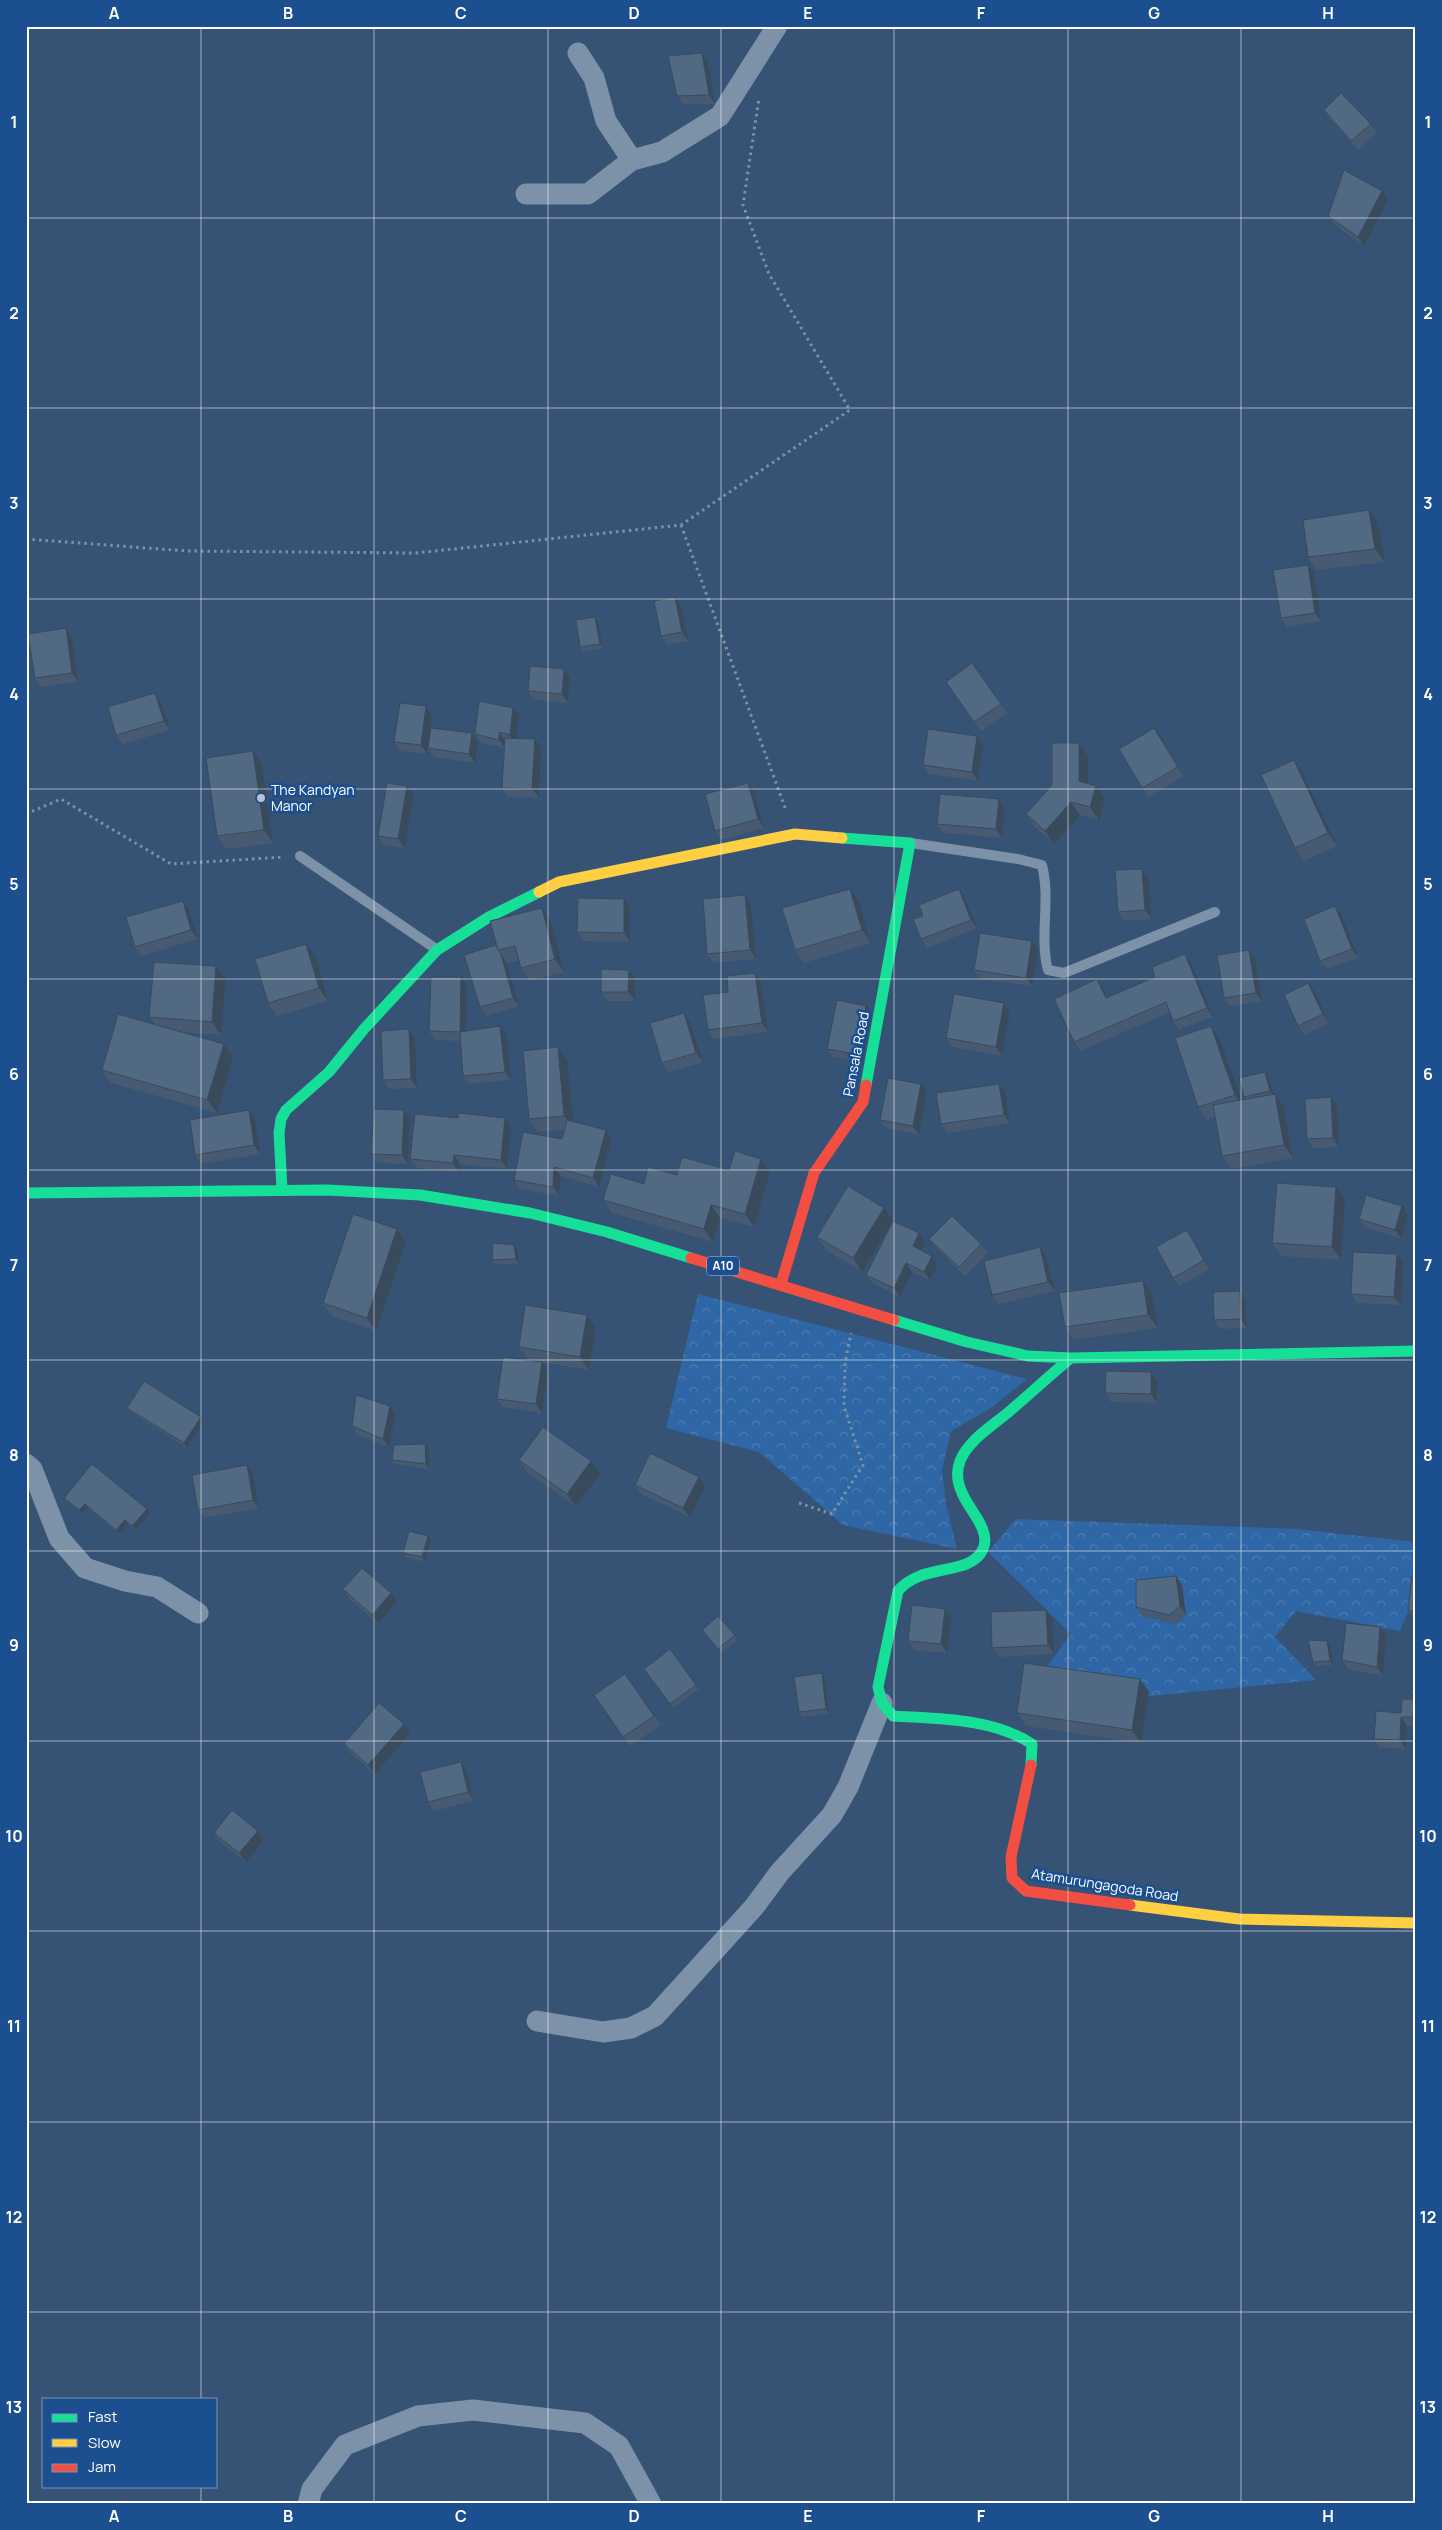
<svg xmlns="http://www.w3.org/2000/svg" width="1442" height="2530" font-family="Manrope,sans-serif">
<defs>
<pattern id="forest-crowns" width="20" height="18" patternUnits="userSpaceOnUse" patternTransform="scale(1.25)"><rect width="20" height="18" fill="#2f66a5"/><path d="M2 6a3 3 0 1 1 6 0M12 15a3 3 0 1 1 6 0" fill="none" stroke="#4e7db2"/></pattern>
</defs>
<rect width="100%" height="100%" fill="#365274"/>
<path fill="url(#forest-crowns)" d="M698 1294 1027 1379 991 1408 951 1431 942 1470 946 1504 957 1549 843 1525 759 1452 666 1428Z
M1016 1519 1297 1529 1416 1542V1592L1400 1631 1296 1611 1275 1637 1316 1680 1109 1700 1031 1688 1071 1634 988 1552Z"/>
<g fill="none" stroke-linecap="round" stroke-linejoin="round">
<path stroke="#7d92a8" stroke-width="3" stroke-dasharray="2.5 4" stroke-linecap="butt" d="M681 525 786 810
M26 539 187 551 416 553 681 525 850 410 769 274 743 205 759 98
M26 814 61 799 171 864 284 857
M799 1503 832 1514 863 1465 844 1406 845 1363 851 1333"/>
<path stroke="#7d92a8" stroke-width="10" d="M911 843 1018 859 1042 865C1051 901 1039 937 1048 970L1064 973 1215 912
M300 856 436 949"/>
<path stroke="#7d92a8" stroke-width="21" d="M578 53 594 78 606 121 632 160
M526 194H588L632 160 662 152 720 116 777 26
M26 1464 32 1469 59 1538 85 1568 125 1581 157 1587 198 1613
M537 2021 603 2032 631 2028 655 2016 754 1907 780 1872 832 1815 848 1787 882 1703
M308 2504 312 2489 345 2445 418 2416 473 2410 585 2423 619 2446 651 2504"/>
<path stroke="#16e098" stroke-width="11" d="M842 838 910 843 866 1085
M282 1189 279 1133 281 1119 286 1110 329 1072 364 1029 437 950 489 917 539 892
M26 1193 327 1190 420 1195 530 1213 607 1232 691 1258
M894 1320 967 1342 1028 1356 1071 1358 1416 1351
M1031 1765 1032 1744C992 1718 939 1719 893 1716L882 1703 878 1687 898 1591C921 1562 971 1577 983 1549 990 1534 976 1517 968 1504 960 1491 954 1477 960 1461 969 1439 994 1425 1011 1410 1031 1393 1050 1375 1071 1358"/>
<path stroke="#ffcf43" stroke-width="11" d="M539 892 559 882 795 834 842 838
M1130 1905 1239 1919 1416 1923"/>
<path stroke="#f24e42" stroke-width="11" d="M691 1258 894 1320
M781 1284 814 1173 863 1102 866 1085
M1031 1765 1011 1857 1012 1878 1026 1891 1130 1905"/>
</g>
<path fill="#475a72" d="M702 53 708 61 715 104H683L677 96Z
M1324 110 1371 124 1377 133 1358 150 1330 119Z
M1388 200 1364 246 1335 225 1328 216Z
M1369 510 1378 523 1385 562 1317 570 1308 557Z
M1308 565 1314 573 1321 621 1287 627 1281 618Z
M675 597 681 606 688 641 667 645 661 636Z
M595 617 598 621 603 648 583 652 580 647Z
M66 628 72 637 78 682 41 687 35 678Z
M972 663 1007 713 981 731 946 682Z
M564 669 570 678 568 703 534 700 528 691Z
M155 693 161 702 170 730 123 744 116 735Z
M513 708 519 716 517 738 541 748 539 798 508 797 502 788 504 748 481 743 475 734Z
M432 715 427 754 400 751 394 742Z
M472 733 478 742 475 763 434 757 428 748Z
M977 736 983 745 978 781 929 774 923 765Z
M1161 737 1184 776 1148 797 1142 788Z
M1079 743 1088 756V784L1105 799 1099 820 1080 815 1054 844 1035 827 1026 814 1052 785Z
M253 751 262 764 273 843 226 849 217 836Z
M1303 773 1337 846 1304 861 1295 848Z
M748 783 754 791 764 828 722 840 715 831Z
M407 786 414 795 405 848 384 845 378 836Z
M999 799 1005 808 1002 838 943 833 937 824Z
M1142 869 1148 877 1152 919 1124 921 1118 912Z
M965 898 977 928 927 948 921 939 923 916Z
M183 901 189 910 198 939 141 956 135 947Z
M859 902 871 943 804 963 795 950Z
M751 904 756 959 714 963 707 954Z
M1335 906 1342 915 1358 958 1327 969 1320 961Z
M630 907V942L584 941 577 932Z
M551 921 564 972 530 981 521 968 519 960 507 963 519 1006 486 1016 480 1007 496 945Z
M1038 950 1032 986 980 979 974 970Z
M1185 954 1191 963 1213 1017 1179 1030 1173 1021 1170 1012 1080 1051 1074 1042 1103 988 1108 997 1155 977Z
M316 957 328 1001 277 1016 268 1003Z
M1255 959 1262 1001 1230 1006 1224 998Z
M629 970 635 978V1001H607L601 992Z
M755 973 761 982 768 1032 714 1039 708 1030 728 992Z
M226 979 221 1035 180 1032 224 1044 233 1057 217 1113 111 1083 102 1070 155 1024 149 1017Z
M1308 983 1315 992 1329 1023 1304 1035 1298 1026Z
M467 986 466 1031 507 1035 511 1080 469 1084 463 1076 460 1041 435 1040 429 1031Z
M1004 1003 1010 1012 1002 1056 952 1047 946 1038Z
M872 1014 862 1063 833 1057 827 1049Z
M690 1022 703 1062 668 1072 662 1063Z
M1211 1026 1220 1039 1241 1100 1246 1099 1244 1097 1268 1076 1272 1094 1284 1107 1293 1158 1231 1169 1222 1156 1215 1117 1207 1120 1198 1107Z
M409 1029 415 1038 417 1088 389 1089 383 1080Z
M558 1047 567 1060 573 1122 612 1139 599 1187 561 1176 559 1196 520 1189 514 1180 562 1139 565 1130 538 1132 529 1119Z
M1005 1092 1010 1123 947 1133 941 1124Z
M927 1093 919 1135 886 1128 880 1120Z
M1331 1097 1337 1106 1339 1147 1313 1148 1307 1139Z
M255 1119 260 1154 201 1164 195 1155Z
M410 1119 408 1164 378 1163 371 1154Z
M511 1127 507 1169 460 1164 459 1172 417 1168 410 1159Z
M761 1159 770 1172 754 1227 720 1218 713 1242 612 1213 603 1200 644 1184 677 1175 729 1170Z
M1345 1200 1341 1260 1282 1256 1272 1243Z
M1408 1215 1401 1239 1365 1227 1359 1219Z
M893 1221 862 1272 826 1250 817 1237Z
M1193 1238 1210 1269 1179 1286 1173 1278Z
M929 1239 981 1244 988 1253 965 1276 935 1247Z
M406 1242 376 1331 332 1316 323 1303Z
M925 1242 921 1250 938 1264 930 1280 912 1272 900 1297 873 1283 866 1275Z
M514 1245 517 1249 519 1264H495L492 1260Z
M1397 1254 1403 1263 1401 1305 1357 1303 1351 1294Z
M1046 1256 1055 1291 998 1304 992 1295Z
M1143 1281 1152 1294 1158 1328 1074 1340 1065 1327Z
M1246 1300 1247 1328 1220 1329 1214 1320Z
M596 1328 589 1370 528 1360 519 1347Z
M542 1362 548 1371 542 1413 503 1407 497 1399Z
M1157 1381V1403L1111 1402 1105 1393Z
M127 1408 201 1417 204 1421 187 1448 131 1412Z
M396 1415 389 1447 358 1435 352 1426Z
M429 1448V1469L395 1464 392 1460Z
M519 1460 591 1461 600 1474 576 1507 528 1473Z
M247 1465 253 1474 259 1508 205 1518 198 1510Z
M699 1477 705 1486 690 1517 641 1494 635 1485Z
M64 1498 150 1513 135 1531 128 1524 119 1534 88 1508 82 1514 67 1502Z
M431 1540 425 1562 406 1557 403 1553Z
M1416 1576V1619H1414L1408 1610Z
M1182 1585 1186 1615 1175 1624 1142 1616 1136 1607Z
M343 1589 397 1602 378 1624 349 1598Z
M945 1609 951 1617 947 1653 914 1650 908 1641Z
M1052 1619 1054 1654 999 1657 992 1648Z
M702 1630 735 1635 738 1640 721 1653Z
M1386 1636 1383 1676 1348 1669 1342 1660Z
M1330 1645 1333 1665 1316 1666 1313 1662Z
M670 1649 699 1689 673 1708 644 1669Z
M822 1673 825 1678 829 1713 802 1717 799 1712Z
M625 1674 661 1725 630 1746 594 1695Z
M1416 1676V1700L1411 1694Z
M1149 1692 1141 1743 1026 1726 1017 1713Z
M1414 1699 1416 1702V1726H1407L1406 1749 1380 1748 1374 1739Z
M404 1724 410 1733 375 1774 350 1753 344 1744Z
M461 1762 467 1771 474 1801 434 1811 428 1802Z
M258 1831 264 1840 246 1862 220 1842 214 1833Z"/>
<path fill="#394a5c" d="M702 53 708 61 715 104 709 95Z
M1382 191 1388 200 1364 246 1358 237Z
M1369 510 1378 523 1385 562 1375 549Z
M1308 565 1314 573 1321 621 1315 613Z
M675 597 681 606 688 641 682 632Z
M595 617 598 621 603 648 600 644Z
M66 628 72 637 78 682 72 673Z
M564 669 570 678 568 703 562 694Z
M155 693 161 702 170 730 164 721Z
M426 706 432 715 427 754 421 745Z
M513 708 519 716 516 744 510 735Z
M1154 728 1161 737 1184 776 1178 767Z
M499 732 505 741V748L499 740Z
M472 733 478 742 475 763 469 754Z
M977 736 983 745 978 781 972 772Z
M535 739 541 748 539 798 532 789Z
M1079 743 1088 756V794L1079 781Z
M253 751 262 764 273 843 264 830Z
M1294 760 1303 773 1337 846 1328 833Z
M748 783 754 791 764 828 758 819Z
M407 786 414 795 405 848 398 839Z
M1096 786 1105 799 1099 820 1090 807Z
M999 799 1005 808 1002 838 996 829Z
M1071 802 1080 815 1054 844 1045 831Z
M1142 869 1148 877 1152 919 1145 910Z
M850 889 859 902 871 943 862 930Z
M959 889 965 898 977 928 971 920Z
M745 895 751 904 756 959 750 950Z
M624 899 630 907V942L624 933Z
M183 901 189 910 198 939 191 930Z
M1335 906 1342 915 1358 958 1352 949Z
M542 908 551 921 564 972 555 959Z
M1032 941 1038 950 1032 986 1026 978Z
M306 944 316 957 328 1001 319 988Z
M1249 950 1255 959 1262 1001 1256 993Z
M501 954 507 963 519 1006 513 998Z
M1185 954 1191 963 1213 1017 1207 1008Z
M216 966 226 979 221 1035 212 1022Z
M629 970 635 978V1001L628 992Z
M755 973 761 982 768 1032 762 1023Z
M461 977 467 986 466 1041 460 1032Z
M1097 979 1103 988 1112 1007 1106 998Z
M1308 983 1315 992 1329 1023 1323 1014Z
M1004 1003 1010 1012 1002 1056 996 1047Z
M866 1006 872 1014 862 1063 856 1054Z
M684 1013 690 1022 703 1062 696 1053Z
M500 1026 507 1035 511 1080 505 1072Z
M1211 1026 1220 1039 1244 1108 1235 1095Z
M409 1029 415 1038 417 1088 411 1079Z
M224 1044 233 1057 217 1113 207 1100Z
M558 1047 567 1060 574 1129 564 1116Z
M1265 1072 1268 1076 1273 1095 1270 1091Z
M921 1084 927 1093 919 1135 913 1126Z
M999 1084 1005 1092 1010 1123 1004 1115Z
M1275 1094 1284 1107 1293 1158 1284 1145Z
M1331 1097 1337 1106 1339 1147 1333 1138Z
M249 1110 255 1119 260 1154 254 1145Z
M404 1110 410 1119 408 1164 402 1155Z
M505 1118 511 1127 507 1169 501 1160Z
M606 1130 612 1139 599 1187 593 1178Z
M454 1155 460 1164 459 1172 453 1163Z
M761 1159 770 1172 754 1227 745 1214Z
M554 1167 561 1176 559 1196 553 1187Z
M1336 1187 1345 1200 1341 1260 1332 1247Z
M711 1205 720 1218 713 1242 704 1229Z
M1402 1206 1408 1215 1401 1239 1395 1230Z
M884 1208 893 1221 862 1272 853 1258Z
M397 1229 406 1242 376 1331 367 1318Z
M1187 1230 1193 1238 1210 1269 1204 1260Z
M919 1233 925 1242 919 1255 913 1246Z
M514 1245 517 1249 519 1264 516 1259Z
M1040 1247 1046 1256 1055 1291 1048 1282Z
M1397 1254 1403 1263 1401 1305 1394 1297Z
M932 1256 938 1264 930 1280 924 1272Z
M906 1263 912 1272 900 1297 894 1288Z
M1143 1281 1152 1294 1158 1328 1148 1315Z
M1240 1291 1246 1300 1247 1328 1241 1319Z
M587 1315 596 1328 589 1370 580 1357Z
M542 1362 548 1371 542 1413 536 1404Z
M1151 1372 1157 1381V1403L1151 1394Z
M390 1406 396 1415 389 1447 383 1439Z
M201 1417 204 1421 187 1448 184 1443Z
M425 1444 429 1448V1469L426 1464Z
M591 1461 600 1474 576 1507 567 1494Z
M247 1465 253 1474 259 1508 253 1500Z
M699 1477 705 1486 690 1517 683 1508Z
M85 1504 88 1508 82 1514 79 1510Z
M147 1509 150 1513 135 1531 132 1526Z
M125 1520 128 1524 119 1534 116 1530Z
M428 1536 431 1540 425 1562 422 1557Z
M1176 1576 1182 1585 1186 1615 1180 1606Z
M391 1593 397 1602 378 1624 372 1615Z
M945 1609 951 1617 947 1653 941 1644Z
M1046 1610 1052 1619 1054 1654 1048 1645Z
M1380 1627 1386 1636 1383 1676 1377 1667Z
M1327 1641 1330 1645 1333 1665 1330 1661Z
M822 1673 825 1678 829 1713 826 1709Z
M1140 1679 1149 1692 1141 1743 1132 1730Z
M1414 1699 1416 1702V1722L1413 1717Z
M1401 1717 1407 1726 1406 1749 1400 1740Z
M404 1724 410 1733 375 1774 368 1765Z
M461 1762 467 1771 474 1801 468 1792Z
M258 1831 264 1840 246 1862 239 1853Z"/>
<path fill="#526984" stroke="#394a5c" d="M702 53 709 95 677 96 668 56Z
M1341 93 1371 124 1351 141 1324 110Z
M1344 170 1382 191 1358 237 1328 216Z
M1369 510 1375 549 1308 557 1303 520Z
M1308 565 1315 613 1281 618 1273 570Z
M675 597 682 632 661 636 654 601Z
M595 617 600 644 580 647 576 620Z
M66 628 72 673 35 678 28 634Z
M972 663 1001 704 974 722 946 682Z
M530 666 564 669 562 694 528 691Z
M155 693 164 721 116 735 108 707Z
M479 701 513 708 510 735 499 732V740L475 734Z
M400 703 426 706 421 745 394 742Z
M431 728 472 733 469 754 428 748Z
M1154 728 1178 767 1142 788 1119 749Z
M928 729 977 736 972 772 923 765Z
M505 738 535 739 532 789 502 788Z
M1052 743H1079V781L1096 786 1090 807 1071 802 1045 831 1026 814 1052 785Z
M253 751 264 830 217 836 206 758Z
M1294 760 1328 833 1295 848 1261 775Z
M387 783 407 786 398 839 378 836Z
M748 783 758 819 715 831 705 794Z
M940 794 999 799 996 829 937 824Z
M1142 869 1145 910 1118 912 1115 870Z
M850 889 862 930 795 950 782 908Z
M959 889 971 920 921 939 913 919 923 916 919 905Z
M745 895 750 950 707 954 703 899Z
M578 898 624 899V933L577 932Z
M183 901 191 930 135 947 126 917Z
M1335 906 1352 949 1320 961 1304 919Z
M542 908 555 959 521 968 515 946 498 950 490 921Z
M980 933 1032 941 1026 978 974 970Z
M306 944 319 988 268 1003 255 959Z
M496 945 498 950 501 954 513 998 480 1007 464 955Z
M1249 950 1256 993 1224 998 1217 955Z
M1185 954 1207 1008 1173 1021 1166 1002 1074 1042 1054 999 1097 979 1106 998 1155 977 1152 967Z
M154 962 216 966 212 1022 149 1017Z
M601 969 629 970 628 992H601Z
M755 973 762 1023 708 1030 703 995 728 992 727 976Z
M431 977H461L460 1032 429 1031Z
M1308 983 1323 1014 1298 1026 1284 995Z
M954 994 1004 1003 996 1047 946 1038Z
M837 1000 866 1006 856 1054 827 1049Z
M684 1013 696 1053 662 1063 650 1023Z
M118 1014 224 1044 207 1100 102 1070Z
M500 1026 505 1072 463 1076 460 1032Z
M1211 1026 1235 1095 1198 1107 1175 1038Z
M409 1029 411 1079 383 1080 381 1031Z
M558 1047 564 1116 529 1119 523 1051Z
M1265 1072 1270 1091 1244 1097 1239 1078Z
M888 1078 921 1084 913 1126 880 1120Z
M999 1084 1004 1115 941 1124 936 1093Z
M1275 1094 1284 1145 1222 1156 1213 1105Z
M1331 1097 1333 1138 1307 1139 1305 1099Z
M374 1109 404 1110 402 1155 371 1154Z
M249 1110 254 1145 195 1155 190 1120Z
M458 1113 505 1118 501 1160 454 1155 453 1163 410 1159 415 1114 458 1118Z
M567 1120 606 1130 593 1178 554 1167 553 1187 514 1180 523 1132 562 1139Z
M735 1151 761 1159 745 1214 711 1205 704 1229 603 1200 611 1174 644 1184 648 1167 677 1175 682 1157 729 1170Z
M1277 1183 1336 1187 1332 1247 1272 1243Z
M848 1186 884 1208 853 1258 817 1237Z
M1366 1195 1402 1206 1395 1230 1359 1219Z
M353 1214 397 1229 367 1318 323 1303Z
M952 1216 981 1244 959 1267 929 1239Z
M893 1221 919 1233 913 1246 932 1256 924 1272 906 1263 894 1288 866 1275Z
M1187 1230 1204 1260 1173 1278 1156 1247Z
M493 1243 514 1245 516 1259 492 1260Z
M1040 1247 1048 1282 992 1295 984 1261Z
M1353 1252 1397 1254 1394 1297 1351 1294Z
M1143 1281 1148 1315 1065 1327 1059 1293Z
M1240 1291 1241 1319 1214 1320 1213 1292Z
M525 1305 587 1315 580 1357 519 1347Z
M503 1357 542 1362 536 1404 497 1399Z
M1106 1371 1151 1372V1394L1105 1393Z
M144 1381 201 1417 184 1443 127 1408Z
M356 1395 390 1406 383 1439 352 1426Z
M543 1427 591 1461 567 1494 519 1460Z
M425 1444 426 1464 392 1460 394 1445Z
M650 1453 699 1477 683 1508 635 1485Z
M92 1464 147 1509 132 1526 125 1520 116 1530 85 1504 79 1510 64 1498Z
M247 1465 253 1500 198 1510 192 1475Z
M409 1531 428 1536 422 1557 403 1553Z
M362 1568 391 1593 372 1615 343 1589Z
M1176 1576 1180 1606 1169 1615 1136 1607V1580Z
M1412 1576H1416V1612L1408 1610Z
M912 1605 945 1609 941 1644 908 1641Z
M1046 1610 1048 1645 992 1648 991 1612Z
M718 1616 735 1635 718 1649 702 1630Z
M1346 1623 1380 1627 1377 1667 1342 1660Z
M1308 1640 1327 1641 1330 1661 1313 1662Z
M670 1649 696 1685 670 1704 644 1669Z
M1024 1663 1140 1679 1132 1730 1017 1713Z
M822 1673 826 1709 799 1712 794 1677Z
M625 1674 654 1716 623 1737 594 1695Z
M1416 1676V1695L1411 1694Z
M1402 1699H1414L1413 1717H1401L1400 1740 1374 1739 1376 1711 1401 1713Z
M379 1703 404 1724 368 1765 344 1744Z
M461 1762 468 1792 428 1802 420 1772Z
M232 1810 258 1831 239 1853 214 1833Z"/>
<path fill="none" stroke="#fff" stroke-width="1" stroke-opacity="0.55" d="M201 26V2399M374 26V2504M548 26V2504M721 26V2504M894 26V2504M1068 26V2504M1241 26V2504M26 218H1416M26 408H1416M26 599H1416M26 789H1416M26 979H1416M26 1170H1416M26 1360H1416M26 1551H1416M26 1741H1416M26 1931H1416M26 2122H1416M26 2312H1416M201 2486V2504"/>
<circle fill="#b9c2ce" stroke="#1b4f8f" stroke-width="2" cx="261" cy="798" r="5"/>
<g text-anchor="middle" stroke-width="5" stroke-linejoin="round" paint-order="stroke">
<rect fill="#1b4f8f" stroke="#bbcadd" stroke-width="1" x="707" y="1256.5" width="32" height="19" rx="4"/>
<g font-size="12" font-weight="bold" fill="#fff">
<text x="723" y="1270">A10</text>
</g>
<g font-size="14" fill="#fff" stroke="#1b4f8f" text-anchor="start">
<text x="271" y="795">The Kandyan<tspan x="271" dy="16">Manor</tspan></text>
</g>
<g font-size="14" fill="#fff" stroke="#1b4f8f">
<text transform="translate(856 1054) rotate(-79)" y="5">Pansala Road</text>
<text transform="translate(1105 1885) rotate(9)" y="5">Atamurungagoda Road</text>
</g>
</g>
<rect width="1442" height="2530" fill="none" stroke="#1b4f8f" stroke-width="55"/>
<rect x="42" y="2398" width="175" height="90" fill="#1b4f8f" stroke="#7695bc"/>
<rect x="52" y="2414" width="25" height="8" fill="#16e098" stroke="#7695bc"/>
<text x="88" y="2422" font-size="15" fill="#ffffff">Fast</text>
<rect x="52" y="2439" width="25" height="8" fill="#ffcf43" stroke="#7695bc"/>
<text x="88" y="2448" font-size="15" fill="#ffffff">Slow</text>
<rect x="52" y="2464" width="25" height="8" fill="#f24e42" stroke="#7695bc"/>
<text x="88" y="2472" font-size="15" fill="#ffffff">Jam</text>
<rect x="28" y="28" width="1386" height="2474" fill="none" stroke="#fff" stroke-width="2"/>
<g font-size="16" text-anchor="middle" font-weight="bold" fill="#fff">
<text x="114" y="19">A</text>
<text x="288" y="19">B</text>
<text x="461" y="19">C</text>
<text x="634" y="19">D</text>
<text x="808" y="19">E</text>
<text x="981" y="19">F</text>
<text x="1154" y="19">G</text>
<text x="1328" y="19">H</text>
<text x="14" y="128">1</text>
<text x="1428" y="128">1</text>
<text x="14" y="319">2</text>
<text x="1428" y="319">2</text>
<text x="14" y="509">3</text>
<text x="1428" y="509">3</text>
<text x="14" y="700">4</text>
<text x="1428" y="700">4</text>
<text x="14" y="890">5</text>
<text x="1428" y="890">5</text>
<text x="14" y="1080">6</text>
<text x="1428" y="1080">6</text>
<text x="14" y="1271">7</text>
<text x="1428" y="1271">7</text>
<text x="14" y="1461">8</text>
<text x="1428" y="1461">8</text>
<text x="14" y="1651">9</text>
<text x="1428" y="1651">9</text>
<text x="14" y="1842">10</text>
<text x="1428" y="1842">10</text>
<text x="14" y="2032">11</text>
<text x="1428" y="2032">11</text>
<text x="14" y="2223">12</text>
<text x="1428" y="2223">12</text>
<text x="14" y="2413">13</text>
<text x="1428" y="2413">13</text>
<text x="114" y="2522">A</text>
<text x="288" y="2522">B</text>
<text x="461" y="2522">C</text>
<text x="634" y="2522">D</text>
<text x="808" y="2522">E</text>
<text x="981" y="2522">F</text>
<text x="1154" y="2522">G</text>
<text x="1328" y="2522">H</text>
</g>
</svg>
